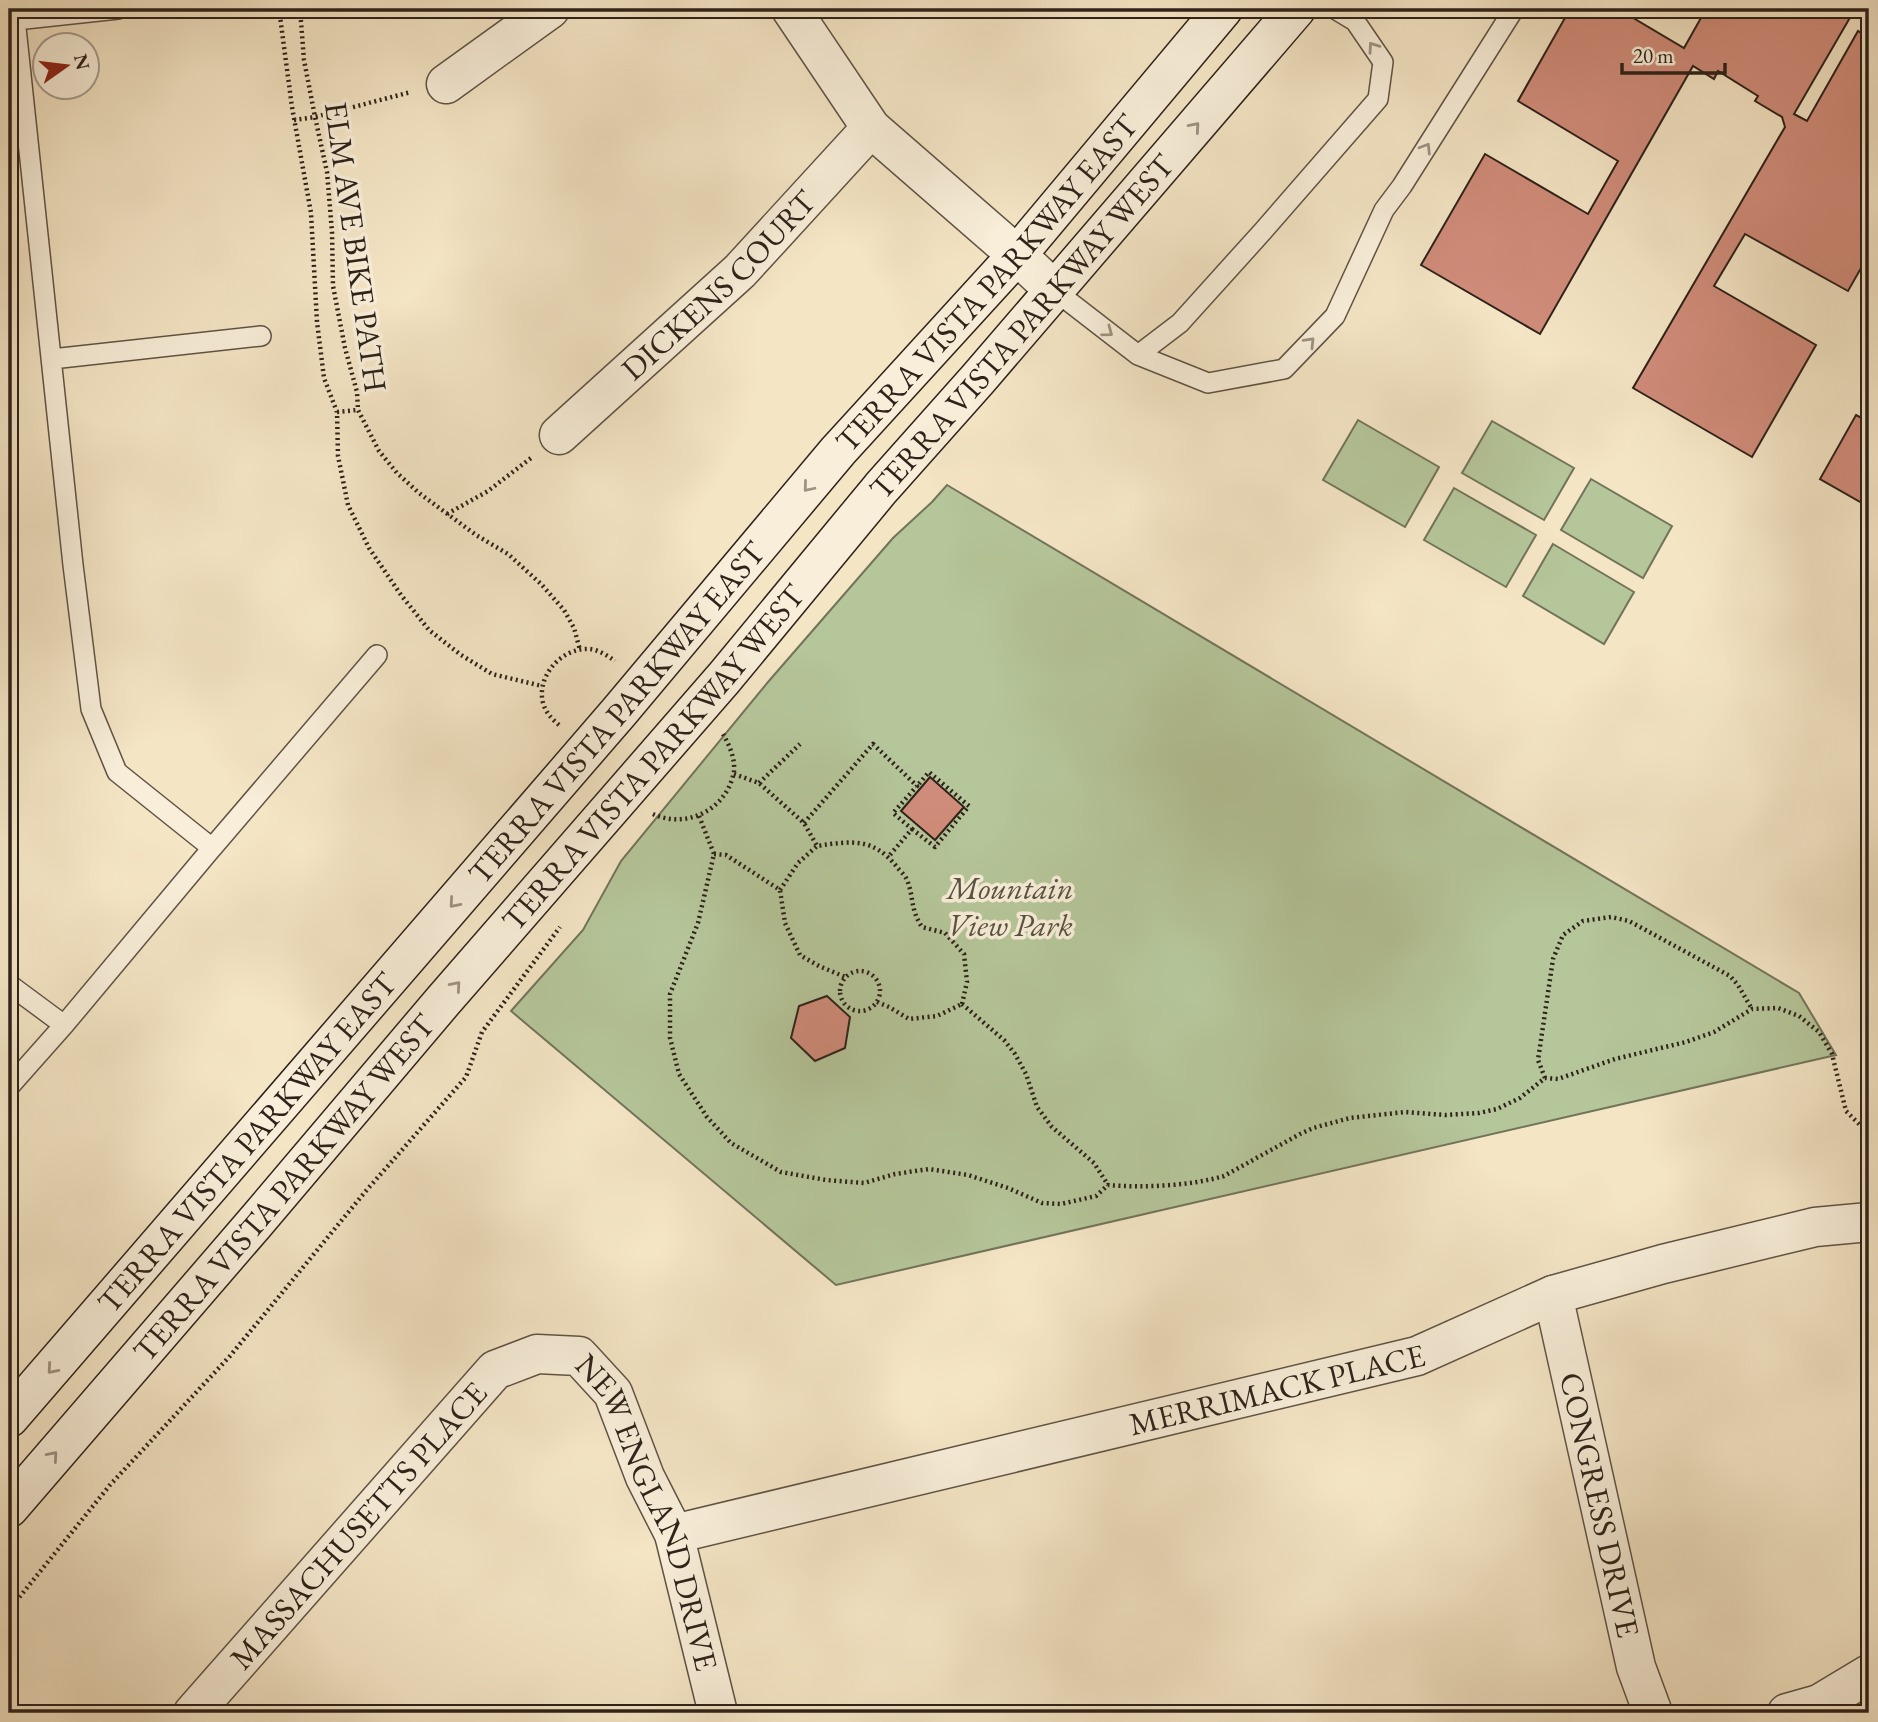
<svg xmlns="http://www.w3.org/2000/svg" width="1878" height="1722" font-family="'EB Garamond',serif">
<rect width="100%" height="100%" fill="#f4e5c5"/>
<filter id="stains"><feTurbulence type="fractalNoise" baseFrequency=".00286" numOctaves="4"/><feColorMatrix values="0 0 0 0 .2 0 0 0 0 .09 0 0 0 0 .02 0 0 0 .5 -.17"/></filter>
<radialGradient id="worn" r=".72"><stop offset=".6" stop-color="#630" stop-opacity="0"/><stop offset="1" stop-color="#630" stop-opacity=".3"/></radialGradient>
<path fill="#b5c69a" stroke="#72745a" stroke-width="2" d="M1358 420 1439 467 1405 527 1323 480Z
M1492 421 1574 468 1544 520 1462 473Z
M1591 479 1672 526 1643 578 1561 530Z
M947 485 1799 993 1836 1055 836 1285 511 1011 583 930 621 861 768 682 893 538 932 502Z
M1454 488 1536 535 1506 587 1424 540Z
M1553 544 1634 592 1604 644 1523 596Z"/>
<path fill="#d08c7a" stroke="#2e221a" stroke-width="2" d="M1570 9H1618L1684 48 1706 9H1855L1794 114 1807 121 1858 31 1869 38V254L1848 291 1745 234 1714 286 1816 345 1752 457 1633 388 1785 127 1782 117 1755 101 1758 96 1718 71 1714 79 1693 66 1540 334 1421 265 1485 154 1588 214 1618 161 1518 101Z
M1856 415 1869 422V507L1820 479Z
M930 777 964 807 935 840 901 811Z
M827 996 850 1017 845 1048 815 1061 791 1038 799 1006Z"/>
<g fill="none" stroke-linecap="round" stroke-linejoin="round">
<defs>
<path id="lane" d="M16 20 118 9
M1054 290 1138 355 1208 383 1284 369 1335 316 1384 210 1402 186 1514 9
M1138 355 1180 323 1263 231 1378 99 1383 62 1355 21 1335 9
M52 359 261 336
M212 848 377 655
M9 985 14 988 64 1025
M9 1087 64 1025 212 848 117 772 91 709 73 565 14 9"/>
<g id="street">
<path d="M791 9 871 128 1017 255 1054 290"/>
<path d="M446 84 550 9"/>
<path id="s1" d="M559 435 740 271 871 128"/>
<path id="s2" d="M1553 1295 1636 1667 1653 1713"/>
<path id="s3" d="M674 1534 1417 1356 1553 1295 1663 1264 1815 1227 1869 1222"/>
<path id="s4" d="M193 1713 495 1370 537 1354 579 1356 613 1393 645 1477 674 1534 718 1713"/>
<path d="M1787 1713 1819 1704 1869 1674"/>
</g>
<g id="secondary">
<path id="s5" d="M9 1418 619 712 838 451 1017 255 1223 9"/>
<path id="s6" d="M9 1508 254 1224 443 1001 724 678 881 488 978 379 1296 9"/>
</g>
</defs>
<use href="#lane" stroke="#605345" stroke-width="22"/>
<use href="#street" stroke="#605345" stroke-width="41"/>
<use href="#secondary" stroke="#2e221a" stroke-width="41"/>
<path stroke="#2e221a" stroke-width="4.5" stroke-dasharray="2 3.5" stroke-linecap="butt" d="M279 9 292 107 311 213 317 322 324 378 337 412 338 456 348 505 369 548 401 595 429 630 461 655 492 674 542 686
M300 9 304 60 315 117 327 172 332 232 333 286 345 348 357 392 358 410 379 451 397 473 419 493 476 535 508 554 541 584 564 610 574 628 580 650
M294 120 315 117 411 92
M337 412 357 410
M447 514 488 491 531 458
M559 725C552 719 546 713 543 703 536 676 562 647 590 649 599 650 608 656 615 661
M734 774 759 783 804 823 817 846C851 841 873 837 897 867 900 871 905 875 907 880 914 897 910 909 922 927L945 933 964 954 967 982 962 1004
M759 783 800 744
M653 814C685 829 724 811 733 776 737 763 730 746 723 734
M699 816 714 854 698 923 670 994V1038L679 1074 707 1117 731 1143 781 1172 826 1180 864 1183 895 1174 929 1169 968 1175 1008 1188 1042 1203 1061 1204 1096 1196 1108 1185C1143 1188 1190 1186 1224 1176L1300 1134 1313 1128 1350 1118 1405 1112 1445 1115 1479 1113 1497 1109 1520 1098 1545 1078 1558 1079 1615 1059 1686 1042 1714 1032 1752 1009 1778 1008 1799 1016 1819 1032 1832 1054 1846 1111 1862 1127 1869 1130
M804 823 873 744 917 786 893 813 912 829 889 856
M912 829 935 847 969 806 929 772 917 786
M714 854 726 855 780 890 785 923 800 955 819 966 845 977
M780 890 798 863 817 846
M840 991a20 20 0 1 1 40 0a20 20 0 1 1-40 0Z
M877 1002 889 1007 909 1019 937 1016 962 1004
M962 1004 1004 1040 1015 1054 1026 1074 1037 1107 1052 1127 1094 1163 1108 1185
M1545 1078 1538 1060 1553 959 1563 935 1583 921 1611 917 1629 921 1730 976 1738 985 1752 1009
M9 1610 110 1485 230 1356 365 1192 466 1077 482 1032 560 927"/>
<use href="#lane" stroke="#f8eed9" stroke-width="19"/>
<use href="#street" stroke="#f8eed9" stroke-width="38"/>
<use href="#secondary" stroke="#f8eed9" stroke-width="38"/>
</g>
<defs><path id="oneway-chevron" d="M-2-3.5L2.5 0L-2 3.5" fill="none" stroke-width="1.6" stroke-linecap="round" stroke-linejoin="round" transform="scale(1.75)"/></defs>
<g stroke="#9d9283">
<use href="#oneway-chevron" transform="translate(1373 47) rotate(-125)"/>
<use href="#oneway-chevron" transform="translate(1195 127) rotate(-49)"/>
<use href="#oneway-chevron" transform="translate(1426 148) rotate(-58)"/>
<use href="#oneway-chevron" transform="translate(1108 332) rotate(37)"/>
<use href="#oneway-chevron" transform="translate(1310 342) rotate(-46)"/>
<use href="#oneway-chevron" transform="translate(808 487) rotate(130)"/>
<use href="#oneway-chevron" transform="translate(454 903) rotate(131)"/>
<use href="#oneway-chevron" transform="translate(456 986) rotate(-49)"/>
<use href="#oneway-chevron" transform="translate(52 1369) rotate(131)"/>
<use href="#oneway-chevron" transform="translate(53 1456) rotate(-49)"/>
</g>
<g text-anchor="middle" stroke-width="7" stroke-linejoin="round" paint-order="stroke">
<g font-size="32" fill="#2e221a" stroke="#f8eed9">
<text transform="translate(356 247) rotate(82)" y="11">ELM AVE BIKE PATH</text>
<text dy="11" stroke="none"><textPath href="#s5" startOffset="1498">TERRA VISTA PARKWAY EAST</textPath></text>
<text dy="11" stroke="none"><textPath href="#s1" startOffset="219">DICKENS COURT</textPath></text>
<text dy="11" stroke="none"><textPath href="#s6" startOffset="1556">TERRA VISTA PARKWAY WEST</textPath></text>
<text dy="11" stroke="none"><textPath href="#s5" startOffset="931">TERRA VISTA PARKWAY EAST</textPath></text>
<text dy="11" stroke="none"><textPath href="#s6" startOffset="989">TERRA VISTA PARKWAY WEST</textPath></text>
<text dy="11" stroke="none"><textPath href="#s5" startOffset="364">TERRA VISTA PARKWAY EAST</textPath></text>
<text dy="11" stroke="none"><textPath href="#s6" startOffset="422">TERRA VISTA PARKWAY WEST</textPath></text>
<text dy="11" stroke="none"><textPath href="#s3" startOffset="620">MERRIMACK PLACE</textPath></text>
<text dy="11" stroke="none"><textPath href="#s2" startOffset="215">CONGRESS DRIVE</textPath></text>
<text dy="11" stroke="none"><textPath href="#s4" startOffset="718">NEW ENGLAND DRIVE</textPath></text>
<text dy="11" stroke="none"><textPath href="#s4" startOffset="250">MASSACHUSETTS PLACE</textPath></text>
</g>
<g font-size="32" font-style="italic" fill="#565340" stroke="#f8eed9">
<text x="1010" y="899">Mountain<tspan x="1010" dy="37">View Park</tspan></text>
</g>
</g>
<rect width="1878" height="1722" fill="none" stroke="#f4e5c5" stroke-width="35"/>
<rect x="10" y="10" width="1857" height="1701" fill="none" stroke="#2e221a" stroke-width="3.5"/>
<rect x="18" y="18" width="1843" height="1687" fill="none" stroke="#2e221a" stroke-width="2"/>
<g transform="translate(66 66) rotate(76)"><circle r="33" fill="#f8eed9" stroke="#a79c8d" stroke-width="2"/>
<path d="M0-5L12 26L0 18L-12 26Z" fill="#8f2418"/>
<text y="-10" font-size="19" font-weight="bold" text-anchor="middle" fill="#2e221a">N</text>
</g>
<path d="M1622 63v10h103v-10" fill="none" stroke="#2e221a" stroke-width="3.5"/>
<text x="1633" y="63" font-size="21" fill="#2e221a" stroke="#f8eed9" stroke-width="5" paint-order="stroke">20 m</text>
<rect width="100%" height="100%" filter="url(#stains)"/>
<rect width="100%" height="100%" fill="url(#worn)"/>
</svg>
